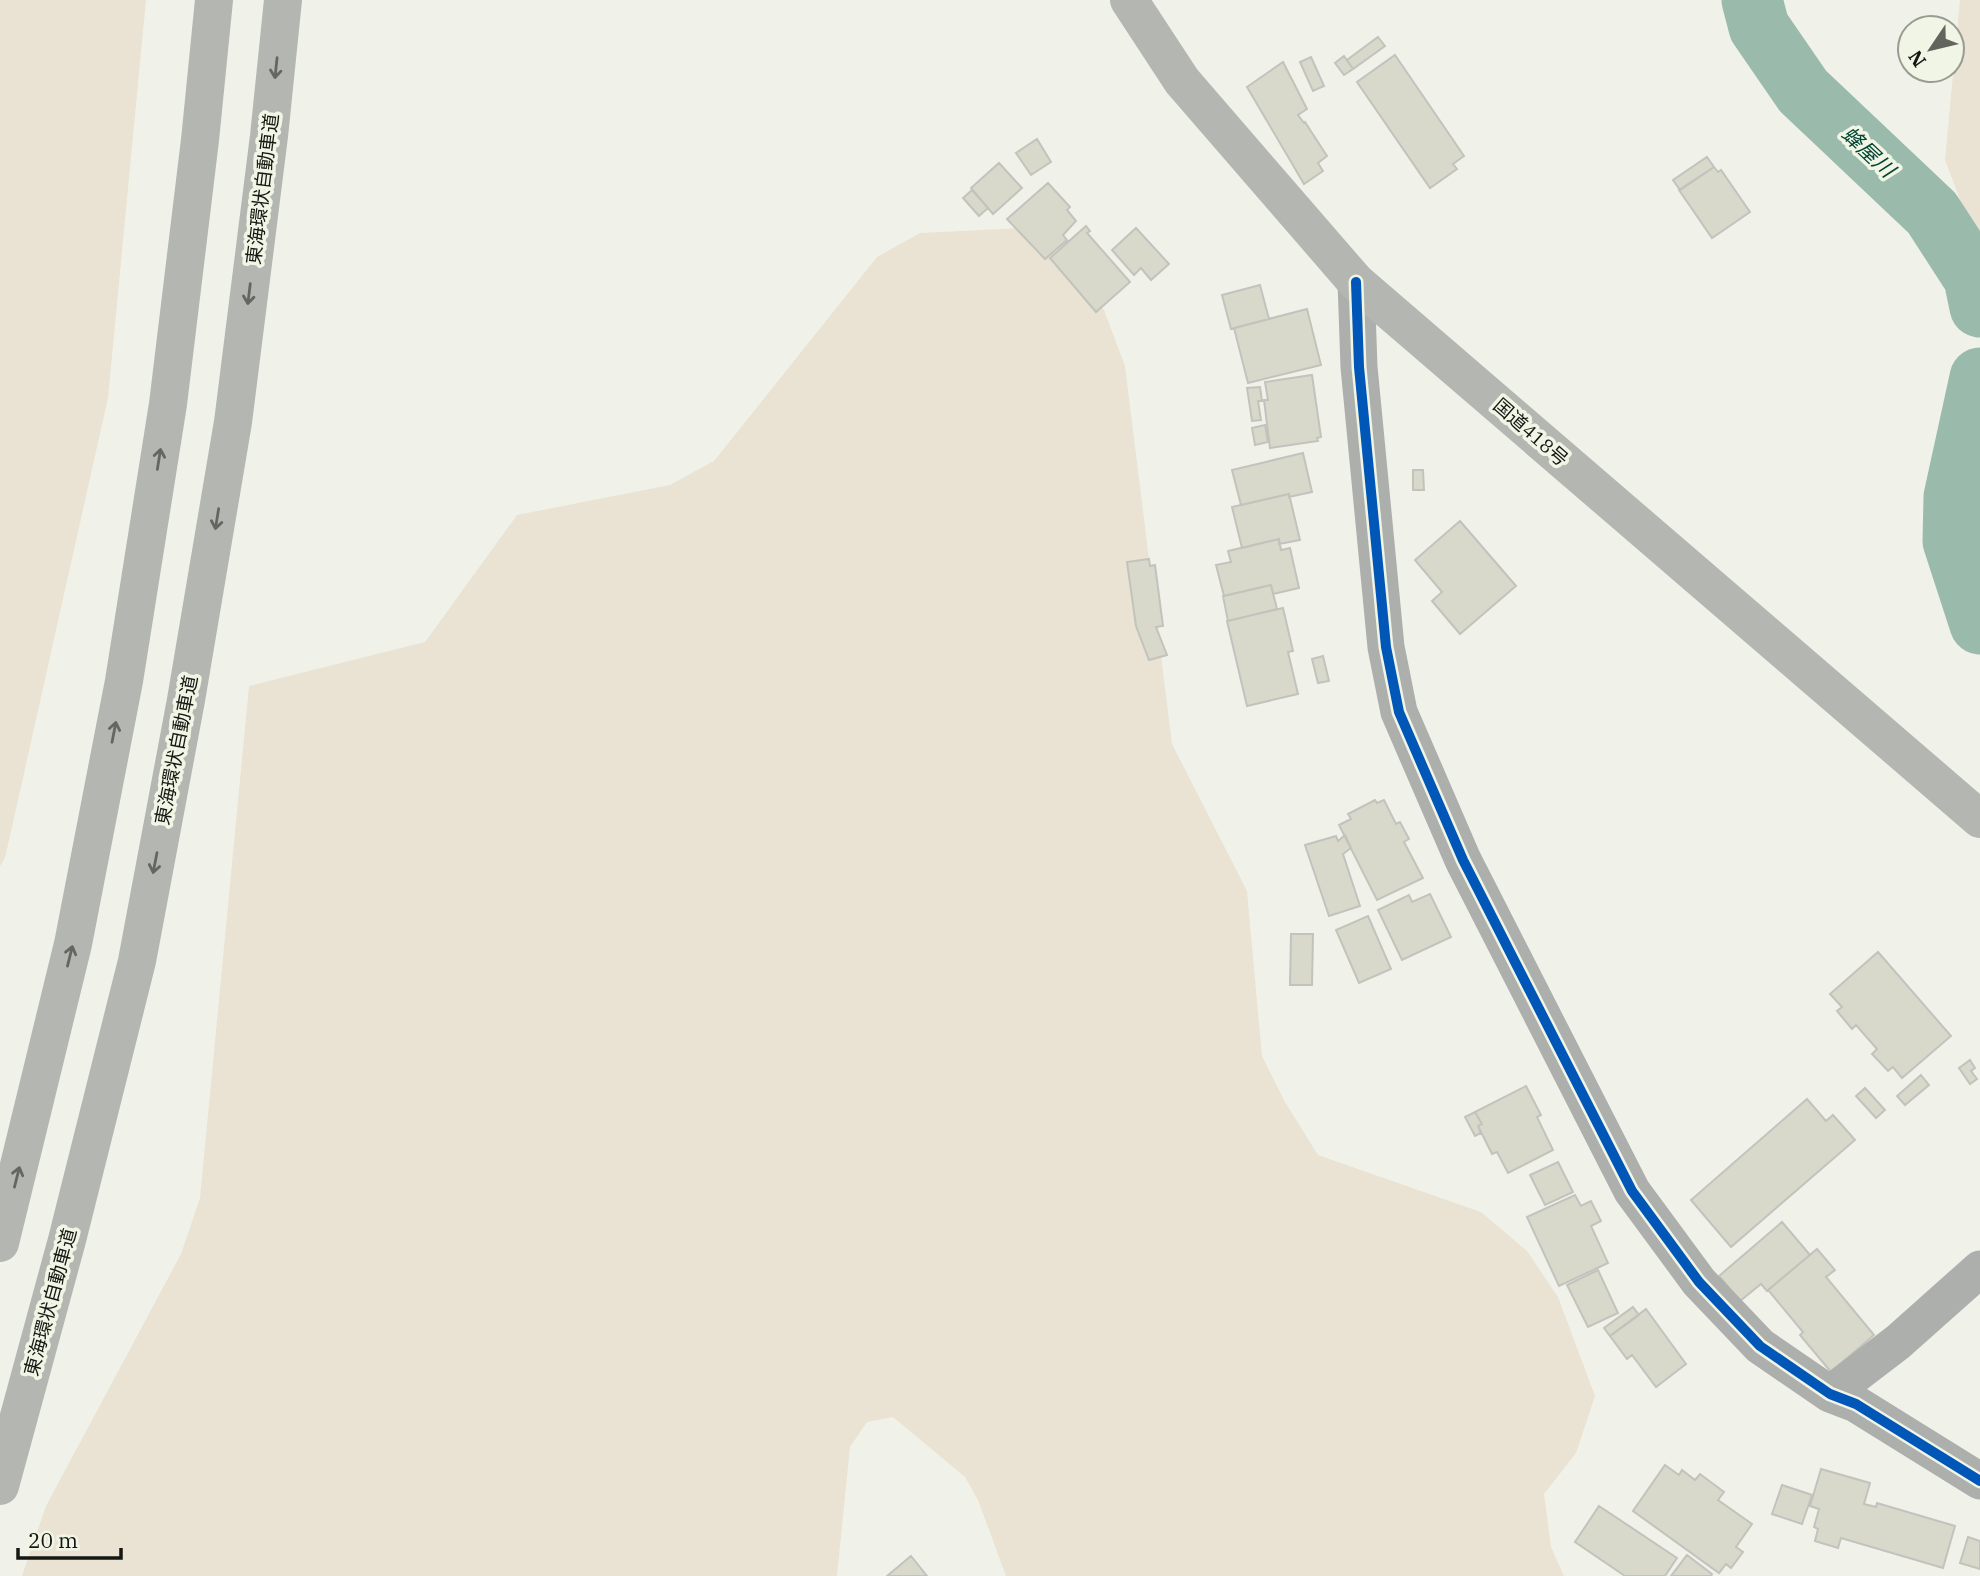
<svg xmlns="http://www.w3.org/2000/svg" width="1980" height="1576" font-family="'IBM Plex Serif','Noto Sans JP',serif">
<rect width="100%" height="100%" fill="#f0f2ea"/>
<path fill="#eae2d2" d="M0 0H146L108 398 5 858 0 866Z
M1960 0H1980V252L1945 160Z
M1024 228 1068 264 1104 310 1125 366 1172 744 1247 891 1262 1056 1285 1102 1318 1155 1481 1212 1527 1251 1558 1297 1595 1396 1576 1453 1544 1494 1551 1547 1564 1576H1006L978 1500 965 1477 893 1417 867 1422 850 1447 837 1576H22L46 1506 181 1254 200 1198 249 686 425 642 517 515 670 485 714 461 877 257 920 233Z"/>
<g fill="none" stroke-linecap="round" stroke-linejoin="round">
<path stroke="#9abbab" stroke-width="61" d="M1752 0 1759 27 1803 91 1932 213 1974 278 1980 307
M1980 378 1954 497 1953 541 1980 624"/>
</g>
<path fill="#d8d8cb" stroke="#c2c3bd" stroke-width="2" d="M1378 37 1385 46 1353 69 1347 60Z
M1395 55 1464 156 1453 164 1457 169 1430 188 1357 82Z
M1344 56 1353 69 1344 75 1335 63Z
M1311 57 1324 86 1313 91 1300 62Z
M1283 62 1307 109 1298 115 1304 123 1305 122 1327 156 1318 163 1323 171 1304 184 1247 87Z
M1037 139 1051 162 1031 175 1016 153Z
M1707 157 1714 167 1680 190 1673 180Z
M999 163 1022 188 993 214 971 188Z
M1714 167 1718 172 1721 170 1750 212 1712 238 1679 190Z
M1048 183 1070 207 1067 210 1076 221 1063 235 1067 240 1045 259 1007 219Z
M972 190 988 208 979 216 963 198Z
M1086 226 1090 231 1087 233 1130 282 1096 312 1050 258Z
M1136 228 1169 264 1151 280 1141 268 1134 275 1112 250Z
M1260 285 1269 319 1231 329 1222 295Z
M1307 309 1321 365 1248 383 1234 328Z
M1312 375 1321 437 1317 438 1318 441 1270 448 1264 400H1268L1265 382Z
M1260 387 1262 401H1258L1261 420 1252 421 1247 388Z
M1265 425 1268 442 1255 445 1252 428Z
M1303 453 1312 492 1289 497V494L1241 505 1232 470Z
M1413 470H1423L1424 490H1413Z
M1289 494 1300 540 1279 544V539L1242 548 1232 507Z
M1460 521 1516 586 1460 634 1432 601 1442 592 1415 560Z
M1279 539 1281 550 1290 548 1299 588 1273 594 1271 585 1224 596 1216 565 1231 562 1228 551Z
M1149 559 1150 566 1155 565 1163 626 1156 627 1167 655 1149 660 1136 626 1127 562Z
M1271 585 1277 609 1228 621 1223 596Z
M1283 608 1293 651 1288 652 1298 694 1247 706 1227 621Z
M1323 656 1329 681 1318 683 1312 659Z
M1375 800 1377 803 1384 800 1396 824 1400 822 1409 839 1404 842 1423 878 1377 900 1339 825 1351 819 1348 814Z
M1345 835 1351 848 1343 854 1360 906 1329 916 1305 845 1336 836 1338 841Z
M1430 894 1451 937 1402 960 1378 910 1409 895 1412 902Z
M1368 916 1391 969 1359 983 1336 930Z
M1291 934H1313L1312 985H1290Z
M1878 952 1951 1036 1902 1078 1893 1067 1888 1071 1872 1054 1877 1049 1856 1025 1852 1029 1837 1011 1842 1007 1830 994Z
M1970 1060 1975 1068 1971 1071 1977 1079 1970 1084 1959 1068Z
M1921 1075 1929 1085 1905 1105 1897 1096Z
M1526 1086 1541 1115 1537 1117 1553 1150 1508 1173 1497 1152 1492 1154 1478 1126 1482 1124 1475 1112Z
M1865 1088 1885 1110 1876 1118 1856 1096Z
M1807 1099 1826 1121 1833 1115 1855 1140 1731 1247 1691 1200Z
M1475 1112 1482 1124 1478 1126 1481 1133 1475 1136 1465 1117Z
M1558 1162 1573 1192 1545 1205 1530 1175Z
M1575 1195 1581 1206 1591 1201 1601 1221 1591 1226 1608 1263 1559 1286 1527 1217Z
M1782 1222 1810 1255 1767 1291 1761 1284 1740 1301 1719 1276Z
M1817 1249 1835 1270 1826 1277 1874 1335 1831 1372 1800 1335 1803 1332 1768 1290Z
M1598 1270 1618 1313 1588 1327 1567 1285Z
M1633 1307 1639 1315 1610 1336 1604 1328Z
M1646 1309 1686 1364 1656 1387 1632 1355 1627 1359 1610 1336Z
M1665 1465 1679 1475 1682 1470 1695 1480 1700 1474 1724 1492 1718 1500 1752 1524 1736 1547 1743 1552 1731 1568 1726 1564 1719 1573 1633 1511Z
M1821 1469 1870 1483 1864 1504 1876 1507 1877 1503 1955 1526 1943 1568 1841 1538 1838 1548 1815 1541 1818 1529 1814 1527 1819 1509 1810 1506Z
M1782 1485 1812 1495 1802 1524 1772 1514Z
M1599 1506 1677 1558 1665 1576H1625L1575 1542Z
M1968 1537 1980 1541V1569L1960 1563Z
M1687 1555 1712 1574 1711 1576H1671Z
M911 1556 927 1576H887Z"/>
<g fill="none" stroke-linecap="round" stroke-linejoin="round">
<path stroke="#adafac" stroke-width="37" d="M1356 282 1359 367 1386 647 1399 712 1463 860 1632 1191 1699 1282 1760 1346 1830 1394 1856 1404 1980 1481
M1830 1394 1898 1342 1980 1269"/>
<path stroke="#b4b6b1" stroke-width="38" d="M1129 0 1182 81 1356 282 1980 819
M0 1243 73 944 124 681 168 404 200 140 214 0
M0 1486 67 1240 137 961 186 700 233 422 269 136 283 0"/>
<defs>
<path id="cycleway" d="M1356 282 1359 367 1386 647 1399 712 1463 860 1632 1191 1699 1282 1760 1346 1830 1394 1856 1404 1980 1481"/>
</defs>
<use href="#cycleway" stroke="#f1f5e6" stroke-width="15"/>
<use href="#cycleway" stroke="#0057b8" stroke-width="10"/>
</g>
<defs><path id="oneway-shaft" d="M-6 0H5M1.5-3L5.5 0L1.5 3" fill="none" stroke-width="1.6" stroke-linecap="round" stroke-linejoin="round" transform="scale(1.75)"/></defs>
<g stroke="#646662">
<use href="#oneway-shaft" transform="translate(276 68) rotate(96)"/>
<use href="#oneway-shaft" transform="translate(249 294) rotate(97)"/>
<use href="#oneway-shaft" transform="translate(159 459) rotate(-81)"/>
<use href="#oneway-shaft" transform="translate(217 519) rotate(99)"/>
<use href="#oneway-shaft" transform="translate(114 732) rotate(-79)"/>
<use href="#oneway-shaft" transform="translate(155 863) rotate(101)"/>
<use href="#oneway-shaft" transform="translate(70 956) rotate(-76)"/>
<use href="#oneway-shaft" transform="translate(17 1177) rotate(-76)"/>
</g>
<g text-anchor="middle" stroke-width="7" stroke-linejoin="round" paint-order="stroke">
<g font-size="19" fill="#151712" stroke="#f1f5e6">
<text transform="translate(262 189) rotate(-83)" y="7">東海環状自動車道</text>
<text transform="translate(1531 432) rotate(41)" y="7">国道418号</text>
<text transform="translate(176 750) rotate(-79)" y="7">東海環状自動車道</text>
<text transform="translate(50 1302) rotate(-75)" y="7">東海環状自動車道</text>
</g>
<g font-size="21" font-style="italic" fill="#014532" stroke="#f1f5e6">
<text transform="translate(1868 152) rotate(43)" y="7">蜂屋川</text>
</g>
</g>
<g transform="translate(1931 49) rotate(235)"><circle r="33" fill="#f1f5e6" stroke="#999c91" stroke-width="2"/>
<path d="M0-5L12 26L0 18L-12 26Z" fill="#62645e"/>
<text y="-10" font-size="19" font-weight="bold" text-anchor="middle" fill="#151712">N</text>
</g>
<path d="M18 1548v10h103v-10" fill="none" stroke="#151712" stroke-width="3.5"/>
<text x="28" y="1548" font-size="21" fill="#151712" stroke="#f1f5e6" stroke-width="5" paint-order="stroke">20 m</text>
</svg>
